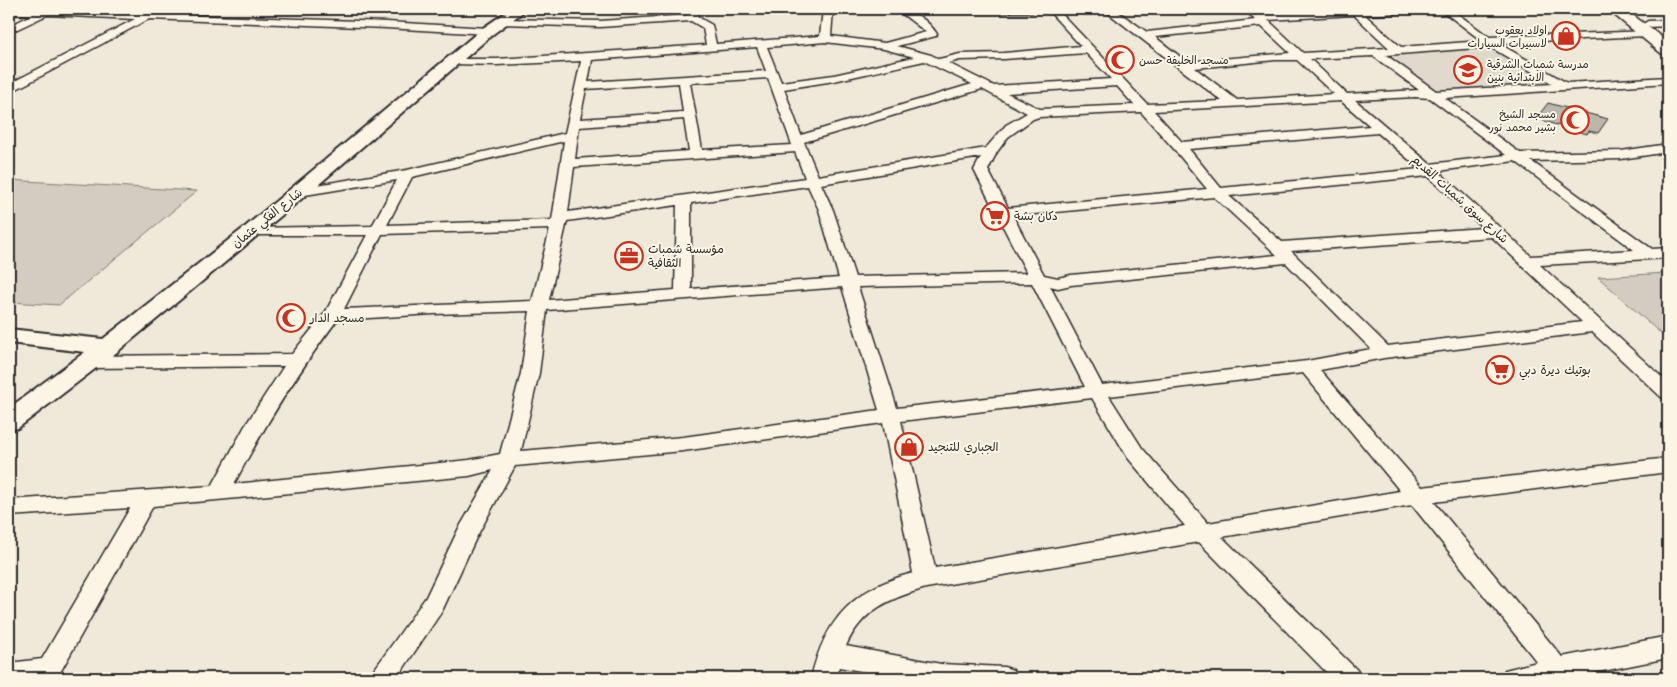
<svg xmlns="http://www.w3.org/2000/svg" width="1677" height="687" font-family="'Playpen Sans','Playpen Sans Arabic',sans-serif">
<rect width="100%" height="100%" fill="#efe9da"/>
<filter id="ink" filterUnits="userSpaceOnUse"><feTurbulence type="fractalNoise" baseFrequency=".02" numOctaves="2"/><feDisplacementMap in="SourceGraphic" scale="10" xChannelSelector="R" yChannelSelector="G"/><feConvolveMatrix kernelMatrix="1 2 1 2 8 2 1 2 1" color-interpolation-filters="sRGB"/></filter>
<g filter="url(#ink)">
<path fill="#e0dacc" d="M1492 48 1554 84 1441 92 1386 55Z"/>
<path fill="#d2cdc0" stroke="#7e7c76" d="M9 180 197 191 59 305 9 302Z
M1668 273V340L1598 277Z"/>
<path fill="#bcb7ac" stroke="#2b2b2b" d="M1548 103 1608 119 1598 133 1589 131 1587 134 1543 121 1546 118 1538 116Z"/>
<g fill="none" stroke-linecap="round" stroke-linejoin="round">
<defs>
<path id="street" d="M9 9 387 22 488 28 493 31 488 34 387 28 149 19 9 93V84L135 19 47 15 9 33V26L32 15 9 14Z
M688 9H698V17L712 25 716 44 820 36 823 9H833L831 36 885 43 926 32 896 9C911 8 929 21 937 34L936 36 897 46 931 55 939 59 960 54 1004 53 1081 46 1047 9H1057L1147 104 1222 101 1103 9H1114L1147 32 1255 20 1244 9H1255L1260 14 1348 9H1421L1416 12 1365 15 1401 47 1482 41 1440 9H1451L1489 37 1650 31 1651 33 1650 35 1646 36 1498 43 1567 83 1668 77V83L1445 98 1520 153 1621 151 1668 144V152L1621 159 1531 161 1652 249 1668 248V258L1540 265 1668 383V399L1661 397 1592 332 1384 358 1320 370 1422 487 1668 458V472L1434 502 1562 657 1668 636V658L1568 678H1502L1505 670 1537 662 1412 505 1222 537 1357 670 1360 678H1332L1199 542 926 588C890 598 862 610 846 646L941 664 1004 667 1013 670 1016 678H899L839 667 835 678H811C825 619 854 588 913 573L883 423 683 451 515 466 476 538 442 611 397 678H371L374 670 426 597 458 530 493 470 469 476 153 506 57 678H9V663L42 659 130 508 9 516V500L212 486 245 426 284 366 89 368 83 366 80 362 83 358 89 356 292 354 325 313 367 235H251L246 234 244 231 246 228 372 226 397 180 299 196 294 195 292 192 294 189 299 188 407 170 565 133 581 61 497 65 453 64 447 61 449 59H497L706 45 703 28 691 21 600 27 502 24 497 21 498 19 600 21 688 15ZM1354 15 1389 48 1303 53 1268 20ZM1261 26 1290 53 1187 62 1155 37ZM825 42 884 49 914 57 834 75 781 82 767 47ZM757 47 766 71 588 82 592 60ZM1490 47 1553 84 1436 91 1386 55ZM1086 53 1111 79 994 86 948 63 960 60 1004 59ZM1373 56 1419 90 1347 94 1310 59ZM1275 60H1297L1334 94 1237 100 1195 68ZM924 61 972 84 801 135 784 89 834 81ZM768 78 792 145 702 150 690 83ZM679 83 683 112 580 119 586 89ZM1117 86 1134 105 1040 109 1007 93ZM982 89 1027 113 1006 125 986 148 818 176 804 142ZM1415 97 1430 98 1506 155 1430 164 1355 100ZM1341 101 1370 126 1182 142 1154 111ZM1141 112 1174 149 1207 189 1008 208 988 170 997 152 1008 137 1033 119 1039 117ZM684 119 689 151 575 159 579 127ZM1378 133 1420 169 1221 188 1189 149ZM564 141 552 220 387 225 412 177ZM795 152 805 178 568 212 574 167ZM981 157 974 170 1027 273 855 277 833 210 821 184ZM1515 161 1634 250 1531 256 1438 171ZM1428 176 1483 228 1282 242 1229 196ZM808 186 819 210 839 278 691 289V203ZM1214 197 1277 255 1071 275 1058 278 1044 275 1013 216ZM677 205 675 290 549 300 567 221ZM550 229 532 301 344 309 382 234ZM1492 237 1582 322 1388 346 1291 251ZM1286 263 1371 349 1307 361 1102 385 1050 286 1058 288 1071 285ZM1032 283 1085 387 897 408 858 287ZM842 287 879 410 683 437 521 451 539 373 547 310ZM530 311 521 373 500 454 469 460 234 484C264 426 298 372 337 320L433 314ZM1303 373 1400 491 1208 523 1142 448 1109 396ZM1092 398 1128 458 1185 526 935 568 901 421Z
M919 9H1037L1032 12H924Z
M1668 20V26L1648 27 1643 24 1648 21Z"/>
<path id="secondary" d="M511 9H527L493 34 318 185 117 352 18 428 9 430V408L85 352 9 343V329L103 339 245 227 483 28Z"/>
<path id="highway" d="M1607 9H1625L1668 42V55L1662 54Z"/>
</defs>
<use href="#street" stroke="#2b2b2b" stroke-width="3"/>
<use href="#secondary" stroke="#2b2b2b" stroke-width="4"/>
<use href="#highway" stroke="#2b2b2b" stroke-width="3"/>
<use href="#street" fill="#fcf5e5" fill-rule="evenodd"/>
<use href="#secondary" fill="#fcf5e5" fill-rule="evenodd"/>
<use href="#highway" fill="#fcf5e5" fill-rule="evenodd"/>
</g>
</g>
<defs>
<symbol id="shop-ring" viewBox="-11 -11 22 22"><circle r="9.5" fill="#fcf5e5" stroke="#c8321e" stroke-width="1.5"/><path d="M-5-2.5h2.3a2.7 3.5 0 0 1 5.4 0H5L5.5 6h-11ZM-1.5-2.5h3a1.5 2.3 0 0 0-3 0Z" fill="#c8321e"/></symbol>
<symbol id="mosque-ring" viewBox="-11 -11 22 22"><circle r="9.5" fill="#fcf5e5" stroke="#c8321e" stroke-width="1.5"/><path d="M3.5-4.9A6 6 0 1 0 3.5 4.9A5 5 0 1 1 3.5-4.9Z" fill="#c8321e"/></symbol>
<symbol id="school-ring" viewBox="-11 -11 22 22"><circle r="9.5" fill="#fcf5e5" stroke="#c8321e" stroke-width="1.5"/><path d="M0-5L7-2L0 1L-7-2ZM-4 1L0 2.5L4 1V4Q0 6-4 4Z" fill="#c8321e"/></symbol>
<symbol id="supermarket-ring" viewBox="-11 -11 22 22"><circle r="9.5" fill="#fcf5e5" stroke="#c8321e" stroke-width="1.5"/><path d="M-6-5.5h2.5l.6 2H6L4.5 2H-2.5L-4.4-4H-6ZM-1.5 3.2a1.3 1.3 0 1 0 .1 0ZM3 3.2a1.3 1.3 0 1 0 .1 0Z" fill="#c8321e"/></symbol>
<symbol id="office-ring" viewBox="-11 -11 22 22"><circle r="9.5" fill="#fcf5e5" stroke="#c8321e" stroke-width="1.5"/><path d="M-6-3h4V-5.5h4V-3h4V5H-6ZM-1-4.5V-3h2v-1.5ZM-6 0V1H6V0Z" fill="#c8321e"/></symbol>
</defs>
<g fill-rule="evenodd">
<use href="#shop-ring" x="1550" y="20" width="32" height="32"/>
<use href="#mosque-ring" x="1104" y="44" width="32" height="32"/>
<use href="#school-ring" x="1452" y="54" width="32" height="32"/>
<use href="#mosque-ring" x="1559" y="104" width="32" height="32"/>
<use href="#supermarket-ring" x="979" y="200" width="32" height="32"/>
<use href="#office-ring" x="613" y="240" width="32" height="32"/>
<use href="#mosque-ring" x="275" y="302" width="32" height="32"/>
<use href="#supermarket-ring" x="1484" y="354" width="32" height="32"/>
<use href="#shop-ring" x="893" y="431" width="32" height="32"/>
</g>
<g text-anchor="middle" stroke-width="4" stroke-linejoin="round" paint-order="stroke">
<g font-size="11" fill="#2b2b2b" stroke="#fcf5e5" text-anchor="end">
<text x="1547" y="34">اولاد يعقوب<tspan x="1547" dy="13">لاسبيرات السيارات</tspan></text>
<text x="1139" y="64" text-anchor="start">مسجد الخليفة حسن</text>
<text x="1487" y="68" text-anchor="start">مدرسة شمبات الشرقية<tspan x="1487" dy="13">الابتدائية بنين</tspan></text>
<text x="1556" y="118">مسجد الشيخ<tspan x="1556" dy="13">بشير محمد نور</tspan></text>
</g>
<g font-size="12" fill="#2b2b2b" stroke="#fcf5e5">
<text transform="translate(1460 199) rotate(42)" y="4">شارع سوق شمبات القديم</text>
<text transform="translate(267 218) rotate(-39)" y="4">شارع الفكي عثمان</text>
</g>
<g font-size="12" fill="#2b2b2b" stroke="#fcf5e5" text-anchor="start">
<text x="1014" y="220">دكان بشة</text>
<text x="648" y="253">مؤسسة شمبات<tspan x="648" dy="14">الثقافية</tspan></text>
<text x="310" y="322">مسجد الدار</text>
<text x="1519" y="374">بوتيك ديرة دبي</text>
<text x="928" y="451">الجباري للتنجيد</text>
</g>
</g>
<rect width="1677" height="687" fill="none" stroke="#fcf5e5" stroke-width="30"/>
<rect x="15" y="15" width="1647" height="657" fill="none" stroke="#2b2b2b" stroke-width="2" filter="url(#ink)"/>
</svg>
